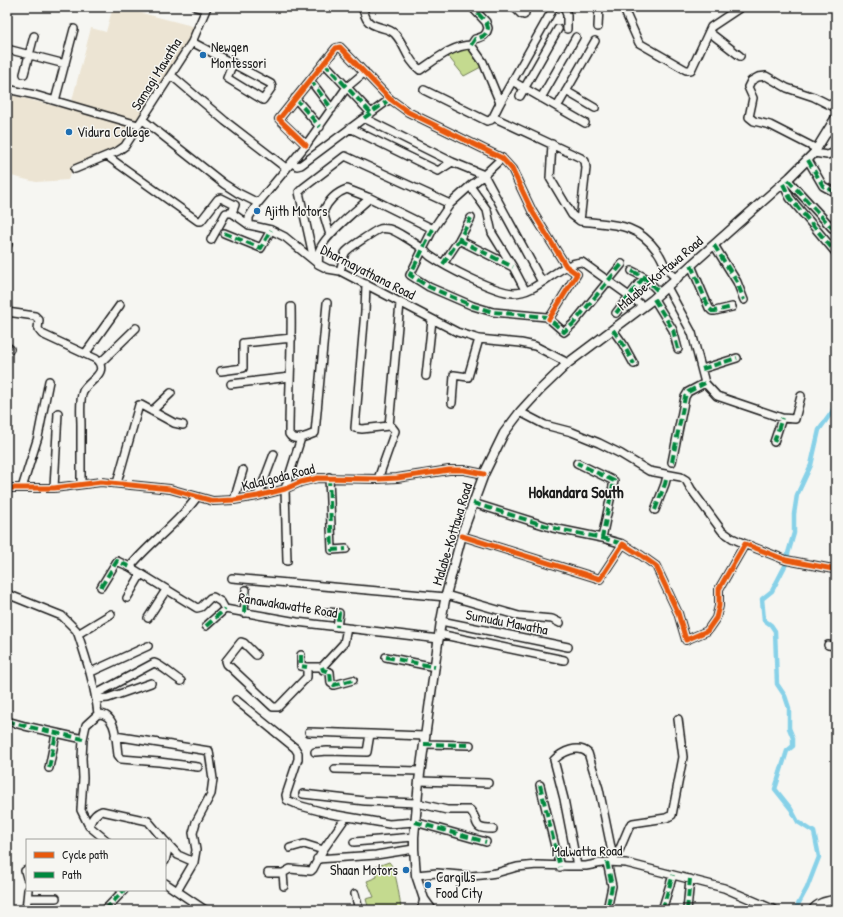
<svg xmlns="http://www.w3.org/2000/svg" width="843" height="917" font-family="'Patrick Hand',sans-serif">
<rect width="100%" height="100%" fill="#f6f6f2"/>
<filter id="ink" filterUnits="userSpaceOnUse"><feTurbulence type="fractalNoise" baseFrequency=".025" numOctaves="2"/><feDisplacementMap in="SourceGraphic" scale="8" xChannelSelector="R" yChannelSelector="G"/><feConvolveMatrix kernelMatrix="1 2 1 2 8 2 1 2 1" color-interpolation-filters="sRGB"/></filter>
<g filter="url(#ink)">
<path fill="#ece4d3" d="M113 7H119L196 27 190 41 137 122 71 104 91 28 106 32Z
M7 94 135 126 128 138 115 149 73 168 68 180 36 182 7 175Z"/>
<path fill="#c4da8f" stroke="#707b56" d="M467 46 481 67 464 76 447 55Z
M389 862C396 868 400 900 401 910H369L366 899 374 897 367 881 377 877 375 867Z"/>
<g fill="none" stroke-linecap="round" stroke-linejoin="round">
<path stroke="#87d1e8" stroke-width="4.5" d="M787 557 794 533V514L797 495 811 465 819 430 832 412 836 401
M786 564 772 591 762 599 764 620 771 625 775 631 777 684 785 696 789 708V728L793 738V746L787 751 775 789 791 809 798 822 814 832 819 857 807 888 795 910"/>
<defs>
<path id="minor" d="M196 7 206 9
M362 7C364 11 365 18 368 21 374 29 388 26 395 34 406 46 406 59 420 70 435 60 453 45 471 45L483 62 500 103
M514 7 521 14 524 15 525 13 524 7
M554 7 500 103 493 117 581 158 585 161 586 168 580 221C613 225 636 222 657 251 661 256 663 262 666 268 669 272 673 275 677 279
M564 7 567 15V29
M623 7 639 43 686 70H691L692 68 711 27 741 7
M598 27 599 7
M709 32 740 56
M192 42 271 84 272 87 263 100 227 78 233 63
M471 45 475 39C483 37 486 36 488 28L486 22 472 7
M7 49 65 64
M324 63 371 113
M24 74 34 36
M171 75 225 121 286 168
M310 80 332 109
M512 81 585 123
M7 89 35 95 138 125
M424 90 487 121 491 120 493 117
M566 91 595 108
M520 96 558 29
M56 97 74 29
M295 98 320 127
M541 98 576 37
M557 107 595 41
M367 116 390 99
M143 120 224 184 238 193 258 203 249 217V225L271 230 285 237 318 264 328 269 340 271 457 332 479 339 521 343 535 346 568 363
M350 128 438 171 452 162
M552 144 550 178 572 215 580 221
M306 145 279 119 336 48 340 47 390 99 408 112 502 158 512 169 532 211 566 266 577 274 549 319
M817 149 770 125 754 121 749 117 753 98 748 87 751 81 758 77 766 76 787 88 814 97 836 108
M814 153 827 155 836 152
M107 156 198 221H201L218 199 221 198 235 205 232 213
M502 158 484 175 542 282
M808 160 823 186 836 193
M292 163 297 166 301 165 364 118 452 162 484 175
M75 169 118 151 125 146 192 42 207 7
M788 180 832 228
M783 184 790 198 836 253
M470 186 487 210 492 233 513 267 525 290
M258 203 306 145 347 87 365 72
M433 229 410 275 429 287 473 306 493 312 547 317 564 332 573 324 622 264
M224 233 261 248 271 230
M330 235 323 212C328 201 335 193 347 189L370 198 433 229 450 204 470 186 484 175
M211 240 226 213H232L249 225
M459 240 513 267
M714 245 737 282 744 300
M7 246 8 244
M314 260 299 192 303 188 345 156 450 204
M318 264C319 260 318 255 319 252 322 237 358 209 370 198
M443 264 459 240 471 218
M691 265 709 308 712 311H715L732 307
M340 271C342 265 343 258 345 253 347 249 376 230 380 229 382 228 387 229 389 229 395 230 418 245 423 249 426 251 427 254 430 256 446 267 494 292 513 293 540 293 556 264 582 262L643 306
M632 271 644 277 660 293
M366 284 365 311 355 428 362 429 389 426 392 427 395 431 378 479
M667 287 692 333 705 383 717 396 782 418 795 419 801 396
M654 299 673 330 678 349
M291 307C292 350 289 392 289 434 294 443 307 436 315 433L327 303
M7 312 35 316 39 320 38 329 42 334 96 359C110 373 89 380 83 391 79 401 81 415 81 425 81 445 81 464 81 484
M616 313 644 277
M613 330 623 344 634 364
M7 347 10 349
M85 354 120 305
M100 363 136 328
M702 369 737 358
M221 371 243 368V343L292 338
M426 376 432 320
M231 384 290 377
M452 403 454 375 468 377 479 339
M152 411 171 393
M520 412 545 425 572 432 599 443 621 454 649 471 681 477 686 480 691 489 722 531 732 538 745 544
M389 426 400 303
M774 442 782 418
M672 462 685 397 688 392 705 383
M329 477 332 550 346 549
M117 483 139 405H141L174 423 183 425
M7 488H54L101 482 170 489 213 501 234 500 258 496 285 489 301 482 318 478 378 479 397 478 449 470H464L484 474
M22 488 38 437 49 381
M54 488 58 413
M258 496 274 454
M197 497C178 524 150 542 130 567L197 608 201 607 210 598 213 597 221 602 225 609 297 622 439 639
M234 500 243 470
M473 503 553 528 602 538 614 481 577 463
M655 510 665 484 667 476
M462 536 600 579 623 544 642 556 656 566 678 613 686 640 707 631 716 618 719 606V589L745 544 786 560 833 569 836 568
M602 538 623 544
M287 561 285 489 301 438
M232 578 446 597
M101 587 117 561 130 567
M7 594 62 616 76 630 78 634C87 661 95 686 98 714L86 725 83 739 82 758 83 778 81 810 89 826 106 840
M446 595 519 616 552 619 560 623
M127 598 141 574
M327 612 339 613 337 627
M244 613 246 590
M148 618 166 590
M441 621 568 647
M206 626 225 609
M78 634 111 614
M439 634 564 660
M828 645 836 646
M256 655 244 643 241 642 226 661 227 664 273 707H278L307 677V667H322L344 643 347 628
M301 655V666L307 667
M386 657 435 667
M322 667 323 670 330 672 331 683 334 685 353 680
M91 672 148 646
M96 694 154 663C160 664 174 677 181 681
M97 699 108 698 151 683
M236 700 295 748 298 753V759L286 795 287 800 301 806 331 814 389 824 415 822 486 842
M98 714C117 713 116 742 118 755L121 759 159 762 198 767
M7 721 25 726 83 739
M309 732 370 734
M115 736 209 751 213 779 211 794 196 822 193 833 196 850 194 862 177 891
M424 744 470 745
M315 752 327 751 367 752 370 734 424 736
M49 768 56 734
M335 769 420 771
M419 781 488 783
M540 785 560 867
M303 794 365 801 417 803 447 810H470C481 822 470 829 493 829
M89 826C92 819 94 814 102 811L148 821 164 840
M165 841 178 855 194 862
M354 842 414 837
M290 848 304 844 323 850
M614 858 618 853 630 825 633 823 666 818 672 815 683 757 678 719
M317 859 376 855 414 849
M165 861 169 845
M607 862 612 886 607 910
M577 866 564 799 554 760C562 752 578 744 588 753L599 789 614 862
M27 870 25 871 27 878
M268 873H283L290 869 311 871 313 869 323 850 346 817
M283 873 284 886
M416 875 437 873 471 876 482 875 496 873 517 867 537 865 568 866H586L607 862 626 863 724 888 775 910
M165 883 205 910
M355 894 359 910
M28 898H56
M26 910 28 890
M105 910 124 890
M421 910 424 899
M662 910 673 875
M687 910 690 879
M812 910C818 902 826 901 836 899"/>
<path id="major" d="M432 910 424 899 416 875 414 849V837L419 781 441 621 446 595 463 531 484 474 504 433 520 412 540 390 568 363 652 300 790 177 814 153 836 117"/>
</defs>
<use href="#minor" stroke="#1c1c1c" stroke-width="10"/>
<use href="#major" stroke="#1c1c1c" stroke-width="11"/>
<use href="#minor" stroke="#f6f6f2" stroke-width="7"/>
<use href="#major" stroke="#f6f6f2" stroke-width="8"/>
<path stroke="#00873e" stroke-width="4" stroke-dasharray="8 4" stroke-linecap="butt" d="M471 45 475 39C483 37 486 36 488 28L486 22 472 7
M324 63 371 113
M310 80 332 109
M295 98 320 127
M364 118 390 99
M808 160 823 186 836 193
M788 180 832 228
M783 184 790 198 836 253
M433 229 410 275 429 287 473 306 493 312 547 317 564 332 573 324 622 264
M224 233 261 248 271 230
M459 240 513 267
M714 245 737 282 744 300
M443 264 459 240 471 218
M691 265 709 308 712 311H715L732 307
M632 271 644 277 660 293
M654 299 673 330 678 349
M616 313 644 277
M613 330 623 344 634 364
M702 369 737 358
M774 442 782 418
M672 462 685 397 688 392 705 383
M329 477 332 550 346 549
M473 503 553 528 602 538 614 481 577 463
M655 510 665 484 667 476
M602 538 623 544
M101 587 117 561 130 567
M327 612 339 613 337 627
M244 613 246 590
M206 626 225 609
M301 655V666L307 667
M386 657 435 667
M322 667 323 670 330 672 331 683 334 685 353 680
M7 721 25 726 83 739
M424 744 470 745
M49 768 56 734
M540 785 560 867
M415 822 486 842
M607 862 612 886 607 910
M105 910 124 890
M662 910 673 875
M687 910 690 879"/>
<defs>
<path id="cycleway" d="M306 145 279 119 336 48 340 47 390 99 408 112 502 158 512 169 532 211 566 266 577 274 549 319
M7 488H54L101 482 170 489 213 501 234 500 258 496 285 489 301 482 318 478 378 479 397 478 449 470H464L484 474
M462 536 600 579 623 544 642 556 656 566 678 613 686 640 707 631 716 618 719 606V589L745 544 786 560 833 569 836 568"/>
</defs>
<use href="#cycleway" stroke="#f6f6f2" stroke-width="8"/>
<use href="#cycleway" stroke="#e8590c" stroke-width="5"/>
</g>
</g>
<g fill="#1f6fb2" stroke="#f6f6f2" stroke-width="1.5">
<circle cx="203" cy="55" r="4"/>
<circle cx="69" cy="132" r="4"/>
<circle cx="257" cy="211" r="4"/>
<circle cx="406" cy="870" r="4"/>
<circle cx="428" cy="885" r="4"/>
</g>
<g text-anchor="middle" stroke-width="3" stroke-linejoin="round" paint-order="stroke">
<g font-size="14" fill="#1c1c1c" stroke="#f6f6f2" text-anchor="start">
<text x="211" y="52">Newgen<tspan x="211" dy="16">Montessori</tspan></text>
<text x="77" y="137">Vidura College</text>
<text x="265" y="216">Ajith Motors</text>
<text x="398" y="875" text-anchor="end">Shaan Motors</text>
<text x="436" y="882">Cargills<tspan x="436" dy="16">Food City</tspan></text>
</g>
<g font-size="14" fill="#1c1c1c" stroke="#f6f6f2">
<text transform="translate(156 74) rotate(-58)" y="5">Samagi Mawatha</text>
<text transform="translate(368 272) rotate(27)" y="5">Dharmayathana Road</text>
<text transform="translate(660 273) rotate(-40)" y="5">Malabe-Kottawa Road</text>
<text transform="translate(278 477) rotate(-14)" y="5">Kalalgoda Road</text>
<text transform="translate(452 534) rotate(-73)" y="5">Malabe-Kottawa Road</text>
<text transform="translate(288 605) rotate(9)" y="5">Ranawakawatte Road</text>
<text transform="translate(507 622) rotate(11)" y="5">Sumudu Mawatha</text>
<text transform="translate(587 851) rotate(-1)" y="5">Malwatta Road</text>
</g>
<g font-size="16" font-weight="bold" fill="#1c1c1c" stroke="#f6f6f2">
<text x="576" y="498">Hokandara South</text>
</g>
</g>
<rect width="843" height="917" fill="none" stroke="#f6f6f2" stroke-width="24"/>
<rect x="12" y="12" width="819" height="893" fill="none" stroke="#1c1c1c" stroke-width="1.5" filter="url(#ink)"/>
<rect x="26" y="839" width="140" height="52" fill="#f6f6f2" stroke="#9f9f9c"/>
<rect x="34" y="852" width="20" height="6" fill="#e8590c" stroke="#9f9f9c"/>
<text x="62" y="859" font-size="12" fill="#1c1c1c">Cycle path</text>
<rect x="34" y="872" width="20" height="6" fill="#00873e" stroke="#9f9f9c"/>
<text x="62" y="879" font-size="12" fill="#1c1c1c">Path</text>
</svg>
